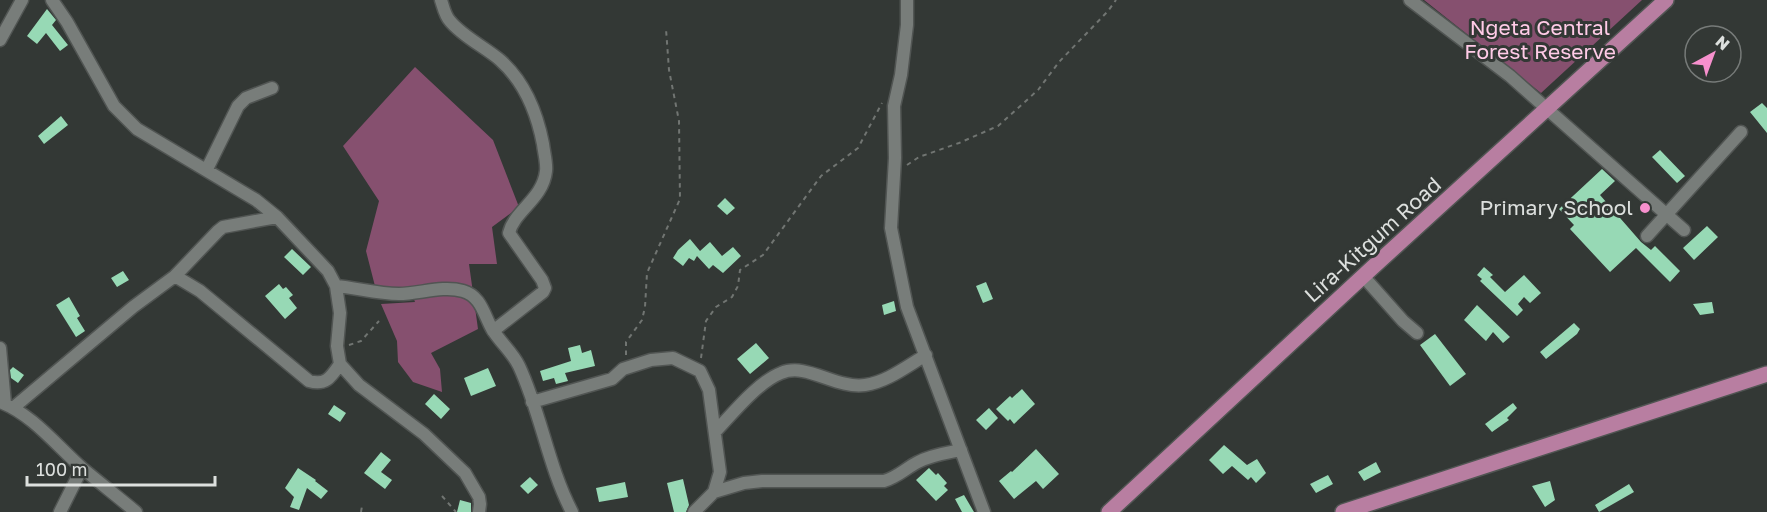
<svg xmlns="http://www.w3.org/2000/svg" width="1767" height="512" font-family="'Golos Text',sans-serif">
<rect width="100%" height="100%" fill="#333835"/>
<path fill="#86506f" d="M1424 0H1642L1541 93Z
M415 67 493 140 519 207 492 227 497 264H469L478 329 431 353 440 369 442 392 413 382 398 362 397 341 381 304 415 302 410 289 376 290 366 251 379 201 343 146Z"/>
<path fill="#97d9b5" d="M47 9 56 20 52 25 68 45 60 51 46 33 37 44 27 36Z
M1762 103 1767 108V133L1750 112Z
M61 116 68 125 44 144 38 136Z
M1660 150 1685 176 1677 183 1652 157Z
M1602 169 1615 181 1600 195 1641 242 1651 250 1655 246 1680 271 1670 282 1636 248 1610 272 1570 229 1574 225 1559 209Z
M725 198 735 208 727 215 717 206Z
M1707 226 1718 237 1694 260 1683 248Z
M690 239 700 251 710 242 722 256 733 247 741 256 723 273 713 265 709 269 697 256 694 261 689 258 683 266 673 258 678 250Z
M292 249 311 267 303 275 284 257Z
M1484 267 1493 275 1490 277 1505 292 1524 275 1541 293 1530 303 1524 297 1518 304 1523 310 1517 316 1480 281 1482 279 1477 275Z
M123 271 129 280 117 287 111 278Z
M986 282 993 299 983 303 976 286Z
M279 284 283 289 286 287 293 295 289 298 297 308 285 319 265 296Z
M69 297 80 316 77 318 85 331 76 337 56 305Z
M894 301 896 311 884 315 882 305Z
M1712 302 1714 313 1700 315 1693 304Z
M1477 305 1510 337 1503 343 1493 332 1486 341 1464 320Z
M1574 323 1580 329 1577 334 1546 359 1540 352Z
M1435 334 1466 374 1450 386 1420 345Z
M756 343 769 358 750 374 737 359Z
M580 345 582 353 591 350 595 366 565 373 568 381 556 384 554 378 543 381 540 371 571 361 568 348Z
M13 367 24 375 18 383 11 378 10 370Z
M488 368 496 386 471 396 464 378Z
M1022 389 1035 404 1014 424 1010 419 1008 421 996 409 1010 396 1012 398Z
M434 394 450 409 441 419 425 404Z
M1513 403 1517 408 1507 418 1509 420 1492 432 1485 424Z
M334 405 346 413 340 422 328 414Z
M989 408 998 418 986 430 976 420Z
M1224 445 1247 465 1257 459 1266 473 1256 483 1251 477 1248 480 1232 466 1223 474 1209 460Z
M1036 449 1059 474 1043 489 1036 481 1014 499 999 481 1011 471 1012 472Z
M381 452 391 460 381 472 392 480 385 489 364 473Z
M1376 462 1381 472 1364 481 1358 472Z
M298 468 316 480 315 481 328 491 321 499 307 488 299 510 290 507 294 497 285 488Z
M929 468 936 475 938 473 947 483 944 486 948 490 936 501 916 480Z
M1328 475 1333 484 1316 493 1310 484Z
M530 477 538 485 528 494 520 486Z
M683 479 689 505 686 512H674L667 483Z
M1550 481 1555 500 1545 507 1532 486Z
M625 482 628 497 599 502 596 488Z
M1629 484 1634 492 1599 512 1595 505Z
M964 495 974 512H962L955 499Z
M460 500 471 503V512H457Z"/>
<g fill="none" stroke-linecap="round" stroke-linejoin="round">
<defs>
<path id="minor" d="M52 0 67 22 114 106 137 129 256 200 277 217 328 271 336 286 340 313 337 346 340 364 359 385 424 434 465 473 479 497 480 504 479 512
M441 0C443 6 445 16 450 21 463 37 485 47 500 60 525 82 537 113 543 144 544 153 547 163 546 171 543 199 514 211 509 233L542 280 545 288 543 292 493 331
M907 0V25L901 75 894 106 895 158 891 228 907 307 984 512
M1410 0 1510 76 1684 230
M0 40 22 0
M207 169 238 106 246 98 272 88
M1647 236 1741 132
M175 276 218 231 223 227 277 217
M1363 276 1403 321 1417 333
M336 286C357 288 378 294 399 294 419 294 443 285 463 291 481 296 484 315 492 329 500 342 513 353 519 366 541 413 548 466 572 512
M0 348 5 404
M0 402C32 414 57 446 82 468 100 483 118 497 136 512
M532 402 612 379 623 369 651 360 673 358 700 371 709 390 720 472 714 492 694 512
M13 408 133 307 175 276 200 291 309 381C326 386 331 377 340 364
M716 431C733 413 758 382 781 373 807 362 835 389 865 385 887 382 907 366 926 355
M714 492 744 483 762 481H884C898 477 906 468 918 462 931 455 946 453 961 450
M60 512 82 468"/>
<path id="major" d="M1109 512 1373 267 1666 0
M1343 512 1767 374"/>
</defs>
<use href="#minor" stroke="#515553" stroke-width="15"/>
<use href="#major" stroke="#515553" stroke-width="18"/>
<path stroke="#717572" stroke-width="2" stroke-dasharray="4.5 4.5" stroke-linecap="butt" d="M907 165 919 157 959 143 998 126 1038 90 1059 62 1108 11 1116 0
M349 345 361 341 379 321
M626 355V342L642 320 645 307 647 273 680 199 679 121 669 70 666 29
M701 358 706 321 716 307 732 297 738 286 740 270 763 255 821 176 858 148 882 103
M442 496 456 512
M361 512 362 506"/>
<use href="#minor" stroke="#787d7a" stroke-width="12"/>
<use href="#major" stroke="#b87ea1" stroke-width="15"/>
</g>
<circle fill="#f790cd" stroke="#333835" stroke-width="2" cx="1645" cy="208" r="6"/>
<g text-anchor="middle" stroke-width="6" stroke-linejoin="round" paint-order="stroke">
<g font-size="21" fill="#ffcbe7" stroke="#333835">
<text x="1540" y="35">Ngeta Central<tspan x="1540" dy="24">Forest Reserve</tspan></text>
</g>
<g font-size="21" fill="#dde0de" stroke="#333835" text-anchor="end">
<text x="1633" y="215">Primary School</text>
</g>
<g font-size="21" fill="#dde0de" stroke="#333835">
<text transform="translate(1373 240) rotate(-42)" y="7">Lira-Kitgum Road</text>
</g>
</g>
<g transform="translate(1713 54) rotate(41)"><circle r="28" fill="#333835" stroke="#777b79" stroke-width="1.5"/>
<path d="M0-4.5L10 22L0 15L-10 22Z" fill="#f790cd"/>
<text y="-9" font-size="16" font-weight="bold" text-anchor="middle" fill="#dde0de">N</text>
</g>
<path d="M27 476v9h188v-9" fill="none" stroke="#dde0de" stroke-width="3"/>
<text x="36" y="476" font-size="18" fill="#dde0de" stroke="#333835" stroke-width="4.5" paint-order="stroke">100 m</text>
</svg>
